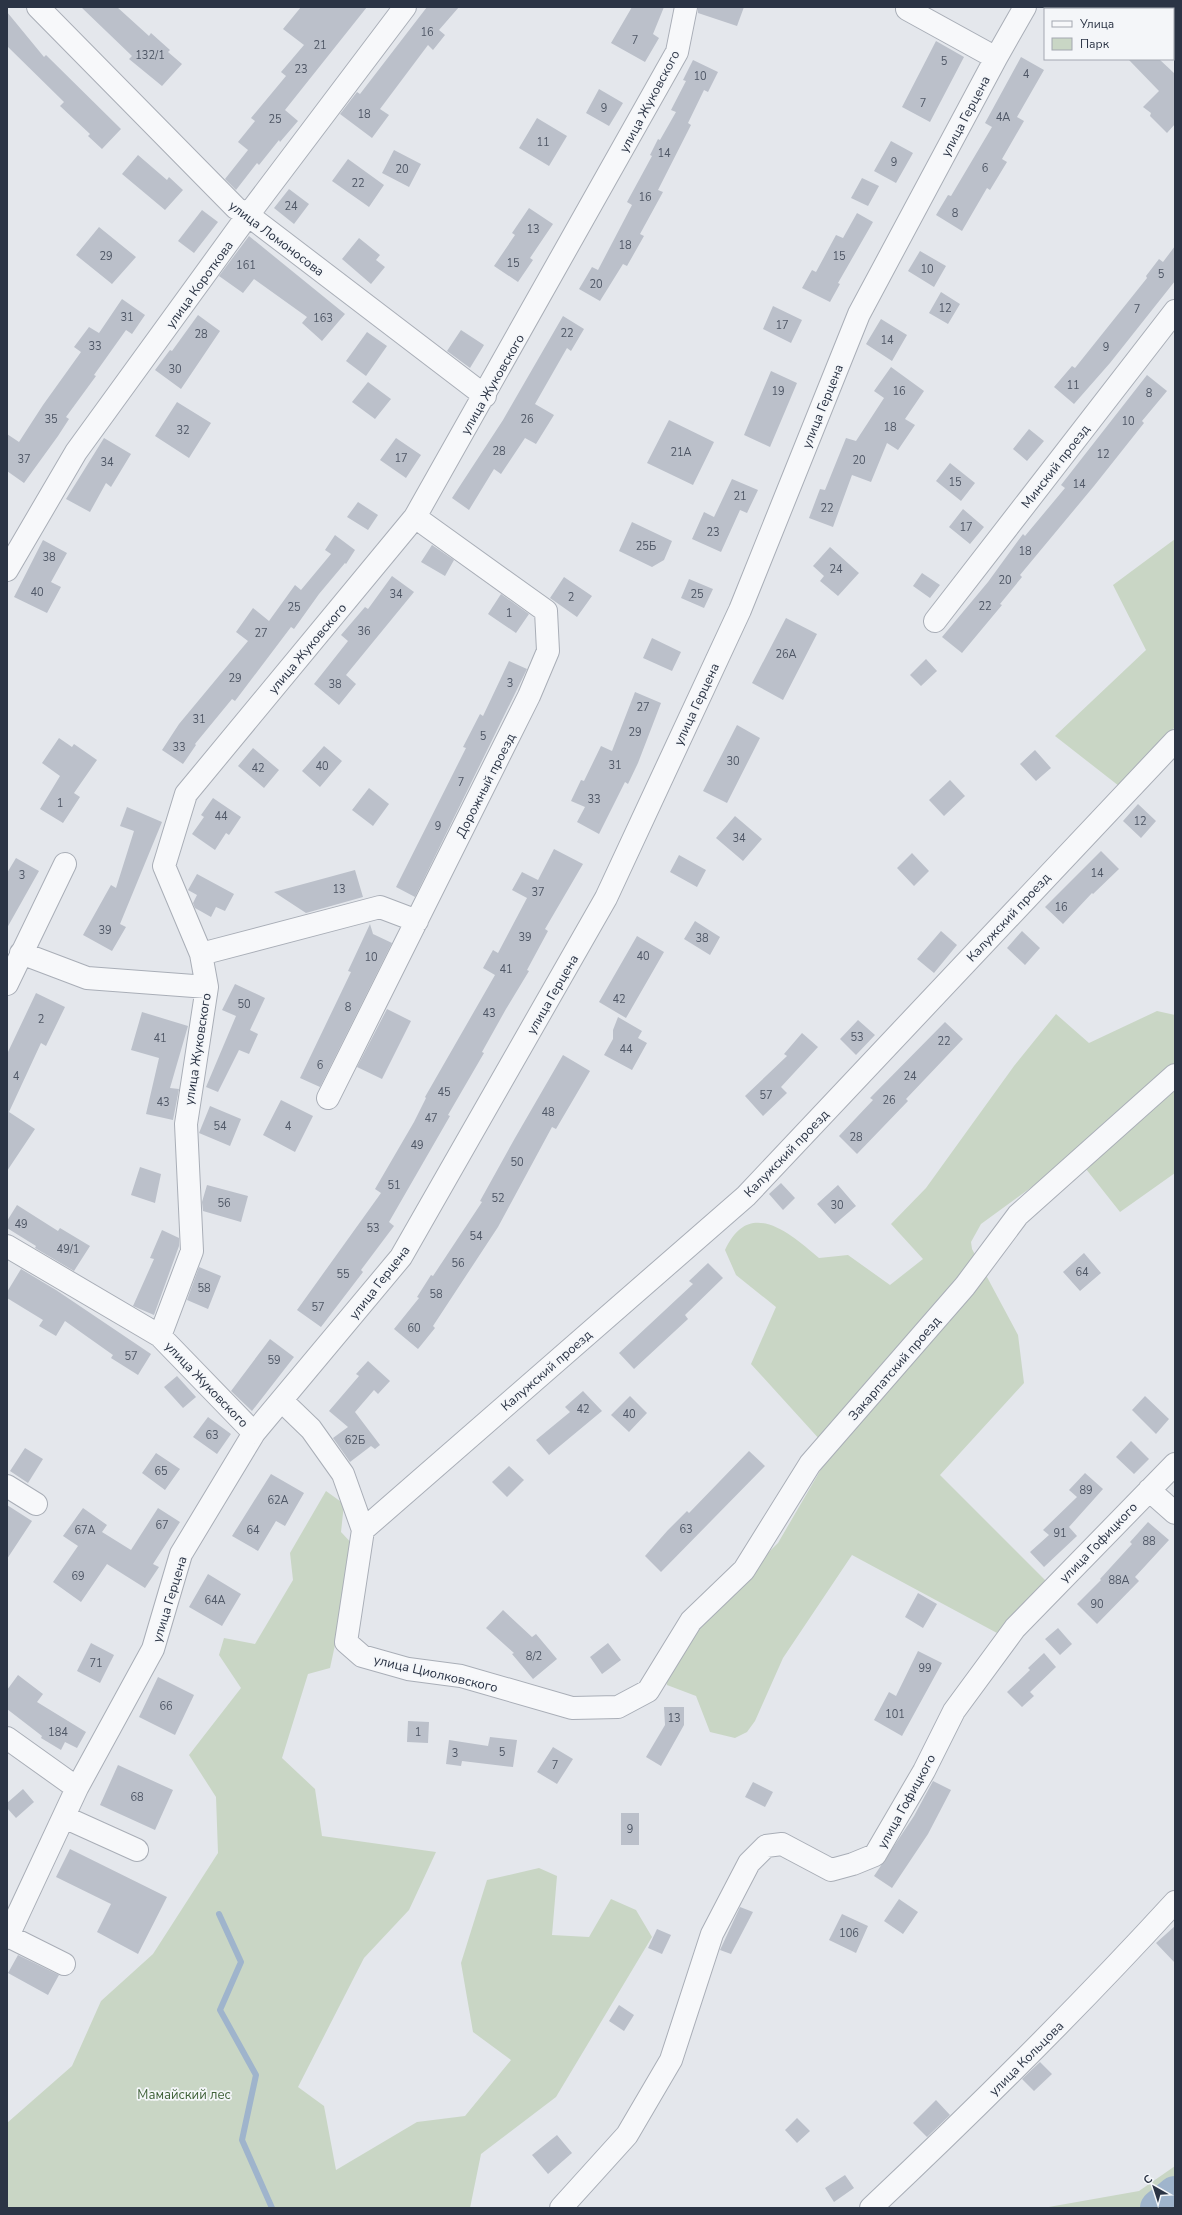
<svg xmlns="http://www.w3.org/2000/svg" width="1182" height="2215" font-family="'Nunito Sans',sans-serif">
<rect width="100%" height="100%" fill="#e4e7ec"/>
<path fill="#c9d6c5" d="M1175 539V727L1119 786 1055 736 1146 650 1113 585Z
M1157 1011 1175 1015V1173L1120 1212 1086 1169 1066 1162 981 1224 971 1242 972 1249 1018 1335 1024 1383 940 1475 1046 1581 997 1633 852 1555 783 1658 755 1721 747 1732 735 1738 710 1732 696 1696 667 1685 666 1678 692 1628 778 1543 831 1452 751 1364 776 1307 736 1275 725 1250C749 1197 790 1233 819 1258L848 1255 890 1285 923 1259 891 1224 926 1188 1014 1066 1056 1014 1089 1043Z
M326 1491 344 1504 341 1532 356 1548 330 1668 308 1674 282 1758 315 1789 322 1836 436 1852 409 1910 364 1958 298 2087 324 2106 336 2170 417 2122 465 2116 511 2060 473 2032 461 1963 487 1880 539 1868 557 1876 552 1935 589 1937 611 1899 636 1910 652 1937 556 2097 481 2154 470 2208H7V2123L72 2066 101 2001 153 1954 218 1853 216 1797 189 1755 241 1688 219 1655 224 1638 255 1644 293 1580 290 1553Z
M1175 2166V2208H1043L1139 2191Z"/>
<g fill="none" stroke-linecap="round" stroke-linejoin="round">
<path stroke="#9fb4cc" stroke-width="6" d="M219 1914 241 1962 220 2010 256 2075 242 2140 272 2208"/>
<path stroke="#9fb4cc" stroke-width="36" d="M1158 2208 1175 2194"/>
</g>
<path fill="#bbc0ca" d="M81 7H117L149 36 151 33 170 50 168 52 182 64 162 86 129 59 132 56Z
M301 7H367L285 110 298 121 280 142 279 140 259 165 257 163 236 190 225 179 248 150 238 142 255 121 251 118 286 76 281 72 304 45 283 29Z
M427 7H459L439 30 445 35 433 50 428 45 380 109 389 115 372 138 340 114 357 92 360 94Z
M632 7H664L653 34 659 38 645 62 611 43Z
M698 7H744L737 26 698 13Z
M7 12 44 57 46 55 121 129 102 149 88 136 90 134 60 106 64 102 7 46Z
M936 41 964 57 930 122 902 107Z
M1021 57 1044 70 1017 117 1024 121 1002 159 1007 162 990 190 987 188 962 231 936 215 948 195 951 196 992 127 985 123Z
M1128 59H1159L1175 74V124L1167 133 1150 116 1151 113 1143 107 1159 91Z
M693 60 718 72 708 92 704 90 688 123 691 125 658 190 663 192 640 234 644 236 627 266 623 264 600 301 579 289 592 267 598 270 632 205 627 202 652 156 650 155 658 139 660 140 676 112 671 110 686 81 683 80Z
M599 89 623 103 609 126 586 113Z
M537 118 567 136 549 166 519 148Z
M891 141 913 153 896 183 874 171Z
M394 150 421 164 409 187 382 173Z
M138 155 167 180 169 177 183 190 165 210 122 174Z
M348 159 384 185 369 207 332 181Z
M862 178 879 186 868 206 851 198Z
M289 189 309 204 294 224 274 208Z
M529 208 553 224 530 258 533 260 518 282 494 266 515 235 512 233Z
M202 210 218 222 194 253 178 241Z
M857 213 873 222 838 283 840 284 830 302 802 288 812 270 816 272 836 235 843 238Z
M99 227 136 257 112 284 76 255Z
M249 236 345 314 322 341 302 323 307 317 254 279 243 293 219 276Z
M359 238 380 255 376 260 385 267 371 284 342 259Z
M1175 246V281L1110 363 1074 404 1054 387 1072 366 1075 368 1147 278 1146 276 1159 259 1163 262Z
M920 251 946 266 934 287 908 271Z
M941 292 960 304 948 324 929 313Z
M122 299 145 315 132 334 126 330 94 375 96 376 66 417 69 419 58 436 24 483 7 471V434L19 442 43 405 81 352 74 347 89 327 99 333Z
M773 306 802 320 791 343 763 329Z
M198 315 220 331 181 389 155 370 170 350 172 351Z
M563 316 584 329 571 351 567 348 535 404 554 415 536 444 525 438 501 474 494 469 469 510 452 498 503 420Z
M881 319 907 335 892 361 866 344Z
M461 330 484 345 470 368 447 351Z
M367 332 387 346 366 376 346 361Z
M891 367 924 391 905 419 915 425 898 450 887 443 871 482 852 475 833 527 809 518 820 489 825 490 846 438 856 441 884 398 874 391Z
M771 371 797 383 770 447 744 435Z
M1147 375 1167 391 1142 421 1144 423 1094 486 1020 575 1022 577 1000 604 1002 605 962 653 942 637 988 582 1023 534 1025 536 1065 488 1061 485Z
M368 382 391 399 375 419 352 402Z
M177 402 211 423 189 458 155 436Z
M669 420 714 442 693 485 647 463Z
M1029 429 1044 441 1027 461 1013 449Z
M104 438 131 454 111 487 106 483 90 512 66 499Z
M396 438 421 455 406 478 380 460Z
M950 463 975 483 961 501 936 481Z
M732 479 758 490 747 513 740 510 721 552 692 539 704 512 714 517Z
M358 502 378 515 368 530 347 517Z
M963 509 984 527 970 544 949 527Z
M632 522 672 541 664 560 652 567 619 551Z
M335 535 355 550 346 564 345 563 319 594 294 629 291 627 235 701 232 699 195 744 196 745 183 764 162 750 179 724 248 641 236 632 253 608 269 621 295 585 301 590 331 554 325 550Z
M43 540 67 553 51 582 61 587 47 613 14 597Z
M432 545 454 560 445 576 421 562Z
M830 547 859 573 838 596 820 581 824 576 813 566Z
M922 573 940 585 930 598 913 586Z
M392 576 414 592 346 675 356 684 339 705 314 684 348 641 341 635 365 607 368 609Z
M564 577 592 596 577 617 550 598Z
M689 579 713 589 704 608 681 598Z
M501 594 529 614 516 633 488 614Z
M786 618 817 634 783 700 752 683Z
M652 638 681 652 672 671 643 658Z
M926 659 937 671 921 686 910 675Z
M509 661 527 669 415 897 396 887 466 748 463 747 480 714 483 716Z
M635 692 661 703 638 763 628 784 625 782 599 834 577 822 585 807 571 801 581 780 584 781 601 746 612 751Z
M737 725 760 738 727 803 703 791Z
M59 738 72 747 74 744 97 760 74 793 80 797 63 823 40 809 60 776 42 763Z
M324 746 342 761 320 787 302 771Z
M253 748 279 770 264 788 238 766Z
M1035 750 1051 768 1036 781 1020 764Z
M950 780 965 796 944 816 929 800Z
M369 788 389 804 373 826 352 810Z
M213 798 241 817 229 835 226 833 215 850 192 834 204 817 201 815Z
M1138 804 1156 821 1141 838 1123 821Z
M127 807 162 822 120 924 126 927 112 951 83 935 111 885 116 888 134 831 120 826Z
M735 816 762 839 743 861 716 838Z
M554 849 583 864 545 929 548 931 527 970 529 971 506 1009 482 1052 484 1053 448 1115 450 1116 389 1222 394 1226 361 1270 363 1272 321 1327 297 1310 381 1193 375 1189 414 1122 426 1098 425 1097 495 975 483 968 493 950 498 953 527 898 512 890 522 872 538 880Z
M1101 851 1119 869 1093 894 1092 893 1063 924 1045 907Z
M912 853 929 871 914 886 897 868Z
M679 855 706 870 697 887 670 872Z
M16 858 39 871 7 928V873Z
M355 870 363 897 306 913 274 892Z
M197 874 234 894 225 911 216 907 211 917 195 908 193 903 197 895 188 890Z
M695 921 720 937 710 955 684 939Z
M370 924 373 934 392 943 320 1087 300 1078 351 972 348 971Z
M941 931 957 945 934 973 917 959Z
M1022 931 1040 948 1025 965 1007 948Z
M637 936 664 952 626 1018 599 1002Z
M235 984 265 998 250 1030 258 1034 249 1054 239 1050 218 1092 206 1087 236 1016 222 1010Z
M36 993 65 1007 46 1046 41 1043 9 1112 35 1129 7 1171V1054Z
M387 1009 411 1021 382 1079 357 1067Z
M142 1012 188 1026 170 1088 179 1089 173 1120 146 1114 159 1058 131 1050Z
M618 1017 642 1031 638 1038 647 1043 632 1070 604 1055 613 1039V1030Z
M858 1020 875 1035 856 1055 840 1039Z
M945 1022 963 1039 906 1099 908 1101 857 1154 839 1136 873 1100 870 1098Z
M802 1033 818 1047 781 1087 787 1093 763 1116 745 1096 787 1056 784 1054Z
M563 1055 590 1071 556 1129 552 1127 498 1227 433 1326 435 1328 418 1349 394 1329 419 1298 417 1297 431 1275 433 1276 482 1202 480 1201 515 1138Z
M281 1100 313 1116 295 1152 263 1135Z
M210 1106 241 1119 230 1146 199 1133Z
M140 1167 161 1174 155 1203 131 1195Z
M781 1183 795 1198 783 1210 769 1194Z
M207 1185 248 1196 241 1222 203 1211 202 1202Z
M838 1185 856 1206 835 1224 817 1204Z
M17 1205 58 1231 60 1228 90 1246 74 1271 35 1248 36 1246 7 1228V1221Z
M162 1230 179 1238V1246L154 1315 133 1306 154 1259 150 1258Z
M1084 1253 1101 1273 1080 1291 1063 1272Z
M708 1263 723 1278 685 1315 688 1319 634 1369 619 1353 693 1284 689 1281Z
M199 1267 221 1276 208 1309 187 1300Z
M21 1269 56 1290 151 1354 138 1375 111 1358 113 1355 65 1321 56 1336 39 1326 43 1320 7 1298V1292Z
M270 1339 294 1357 252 1411 231 1391Z
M368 1361 390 1381 378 1394 374 1390 355 1412 380 1445 375 1449 371 1446 350 1462 333 1438 348 1427 329 1411 359 1376 356 1374Z
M177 1376 196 1397 183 1408 164 1387Z
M583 1391 602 1411 549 1455 536 1440 570 1412 565 1407Z
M630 1396 647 1413 629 1432 611 1415Z
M1145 1396 1169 1419 1156 1434 1132 1410Z
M208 1417 231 1434 217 1454 193 1437Z
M1131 1441 1149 1459 1134 1474 1116 1457Z
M25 1448 43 1459 28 1483 10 1471Z
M749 1451 765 1466 661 1572 645 1556 668 1530 687 1511 689 1513Z
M156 1453 180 1469 165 1490 142 1473Z
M509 1466 524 1480 507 1497 492 1482Z
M1085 1473 1103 1489 1069 1527 1077 1536 1044 1567 1030 1552 1049 1535 1043 1530 1077 1497 1069 1490Z
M271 1474 304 1493 285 1526 276 1521 258 1551 232 1536Z
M7 1505 32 1521 7 1559Z
M83 1508 107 1525 102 1532 131 1550 158 1508 180 1522 153 1564 159 1567 145 1588 107 1564 81 1602 53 1582 78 1546 63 1536Z
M1148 1522 1169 1540 1135 1577 1139 1581 1097 1624 1077 1604 1101 1580 1100 1579 1132 1544 1130 1542Z
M208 1574 241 1594 222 1626 189 1607Z
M918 1593 937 1604 923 1628 905 1617Z
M503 1610 532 1637 536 1634 557 1659 533 1679 512 1654 514 1653 486 1628Z
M1058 1628 1072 1644 1060 1655 1045 1639Z
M91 1643 114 1655 100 1683 77 1671Z
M608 1643 621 1660 602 1674 590 1657Z
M918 1651 942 1663 902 1736 874 1720 889 1692 896 1696Z
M1044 1653 1056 1667 1030 1692 1034 1696 1022 1707 1007 1692 1030 1670 1028 1668Z
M18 1675 43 1694 37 1702 86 1732 77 1748 65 1742 61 1750 41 1738 42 1736 7 1709V1690Z
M158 1677 194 1695 175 1735 139 1717Z
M664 1707H684V1725L661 1766 646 1757 665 1725Z
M408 1721 429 1722 428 1743 407 1742Z
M490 1737 517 1740 513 1767 462 1761 461 1766 446 1764 449 1740 488 1746Z
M553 1747 573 1759 557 1784 537 1772Z
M118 1765 173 1790 155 1830 100 1805Z
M933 1781 951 1790 928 1834 892 1888 874 1876 914 1816Z
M753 1782 773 1792 765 1807 745 1797Z
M23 1789 34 1802 16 1818 7 1808V1803Z
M621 1813H639V1845H621Z
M70 1849 167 1897 138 1954 97 1932 111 1904 56 1877Z
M899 1899 918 1912 903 1934 884 1921Z
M740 1907 753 1912 731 1954 720 1950Z
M842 1914 868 1926 856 1953 829 1940Z
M1175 1926V1963L1156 1943Z
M657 1929 671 1935 662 1954 648 1948Z
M18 1955 59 1975 48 1995 8 1973Z
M619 2005 634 2015 624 2031 609 2021Z
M1040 2062 1052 2074 1034 2091 1022 2079Z
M936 2100 950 2115 927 2137 913 2123Z
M797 2118 810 2131 797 2143 785 2130Z
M557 2135 572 2153 548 2174 532 2155Z
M845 2175 854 2188 834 2202 825 2188Z"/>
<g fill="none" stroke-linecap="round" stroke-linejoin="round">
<defs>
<path id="minor" d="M38 7 236 208 248 215 485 396
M1147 7 1149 9
M907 9 996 58
M1173 31 1175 33
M7 570 76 452 248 215 405 7
M935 621 1175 311
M21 953 87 978 207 987
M201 954 380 907 417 921
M7 984 65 864
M328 1098 529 696 548 651 546 611 415 517
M7 1246 160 1336 254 1433
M160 1336 192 1251 186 1124 207 987 201 954 164 866 186 794 415 517 677 52 686 7
M282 1401 311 1429 343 1474 363 1530 346 1642 362 1656 408 1669 461 1676 572 1708 618 1707 648 1691 691 1621 744 1570 810 1464 965 1286 1018 1215 1175 1075
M7 1486 36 1504
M1149 1490 1175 1513
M363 1530 746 1196 1175 741
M7 1738 77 1788
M64 1817 137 1850
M8 1936 64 1964
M7 1938 77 1788 153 1649 181 1554 254 1433 401 1257 606 898 740 610 859 314 996 58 1025 7
M561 2208 627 2135 671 2060 712 1934 749 1863 766 1846 782 1844 831 1870 853 1864 875 1855 924 1771 954 1711 1015 1628 1175 1464
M871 2208C976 2109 1078 2008 1175 1902"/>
</defs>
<use href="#minor" stroke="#a9aeb7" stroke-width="24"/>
<use href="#minor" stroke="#f7f8fa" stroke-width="22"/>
</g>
<g text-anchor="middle" stroke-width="3.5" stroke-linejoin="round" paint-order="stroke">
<g font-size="11" fill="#4f5766">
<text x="427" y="36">16</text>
<text x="635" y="44">7</text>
<text x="320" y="49">21</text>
<text x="150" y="59">132/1</text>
<text x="944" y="65">5</text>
<text x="301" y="73">23</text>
<text x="1026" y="78">4</text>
<text x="700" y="80">10</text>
<text x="923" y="107">7</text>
<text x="604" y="112">9</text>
<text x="364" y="118">18</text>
<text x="1003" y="121">4А</text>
<text x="275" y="123">25</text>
<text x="543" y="146">11</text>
<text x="664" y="157">14</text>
<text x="894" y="166">9</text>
<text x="985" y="172">6</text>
<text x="402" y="173">20</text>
<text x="358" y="187">22</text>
<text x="645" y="201">16</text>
<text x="291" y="210">24</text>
<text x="955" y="217">8</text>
<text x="533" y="233">13</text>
<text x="625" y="249">18</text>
<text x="106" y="260">29</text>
<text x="839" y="260">15</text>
<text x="513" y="267">15</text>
<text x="246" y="269">161</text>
<text x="927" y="273">10</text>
<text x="1161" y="278">5</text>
<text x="596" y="288">20</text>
<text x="945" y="312">12</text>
<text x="1137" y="313">7</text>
<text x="127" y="321">31</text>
<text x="323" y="322">163</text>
<text x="782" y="329">17</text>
<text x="567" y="337">22</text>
<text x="201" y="338">28</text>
<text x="887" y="344">14</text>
<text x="95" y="350">33</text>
<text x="1106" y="351">9</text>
<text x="175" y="373">30</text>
<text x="1073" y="389">11</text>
<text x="778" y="395">19</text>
<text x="899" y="395">16</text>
<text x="1149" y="397">8</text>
<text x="51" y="423">35</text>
<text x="527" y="423">26</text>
<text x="1128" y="425">10</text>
<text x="890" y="431">18</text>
<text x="183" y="434">32</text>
<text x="499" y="455">28</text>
<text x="681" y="456">21А</text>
<text x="1103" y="458">12</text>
<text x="401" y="462">17</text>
<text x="24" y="463">37</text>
<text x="859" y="464">20</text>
<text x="107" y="466">34</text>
<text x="955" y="486">15</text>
<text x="1079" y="488">14</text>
<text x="740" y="500">21</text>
<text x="827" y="512">22</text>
<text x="966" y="531">17</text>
<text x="713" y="536">23</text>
<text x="646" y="550">25Б</text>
<text x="1025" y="555">18</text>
<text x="49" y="561">38</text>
<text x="836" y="573">24</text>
<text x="1005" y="584">20</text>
<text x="37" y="596">40</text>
<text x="396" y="598">34</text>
<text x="697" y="598">25</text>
<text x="571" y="601">2</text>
<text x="985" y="610">22</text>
<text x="294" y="611">25</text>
<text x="509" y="617">1</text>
<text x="364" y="635">36</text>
<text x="261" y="637">27</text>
<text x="786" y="658">26А</text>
<text x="235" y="682">29</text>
<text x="510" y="687">3</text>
<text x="335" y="688">38</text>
<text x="643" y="711">27</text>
<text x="199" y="723">31</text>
<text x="635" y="736">29</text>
<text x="483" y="740">5</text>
<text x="179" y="751">33</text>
<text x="733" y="765">30</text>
<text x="615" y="769">31</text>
<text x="322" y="770">40</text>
<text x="258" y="772">42</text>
<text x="461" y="786">7</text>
<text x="594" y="803">33</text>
<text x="60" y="807">1</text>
<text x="221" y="820">44</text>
<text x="1140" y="825">12</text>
<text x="438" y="830">9</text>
<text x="739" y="842">34</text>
<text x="1097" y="877">14</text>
<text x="22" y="879">3</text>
<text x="339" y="893">13</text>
<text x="538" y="896">37</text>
<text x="1061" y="911">16</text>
<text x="105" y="934">39</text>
<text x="525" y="941">39</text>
<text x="702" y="942">38</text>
<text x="643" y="960">40</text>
<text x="371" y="961">10</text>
<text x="506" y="973">41</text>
<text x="619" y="1003">42</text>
<text x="244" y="1008">50</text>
<text x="348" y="1011">8</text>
<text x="489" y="1017">43</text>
<text x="41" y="1023">2</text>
<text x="857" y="1041">53</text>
<text x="160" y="1042">41</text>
<text x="944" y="1045">22</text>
<text x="626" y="1053">44</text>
<text x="320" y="1069">6</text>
<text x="16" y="1080">4</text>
<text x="910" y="1080">24</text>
<text x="444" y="1096">45</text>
<text x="766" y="1099">57</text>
<text x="889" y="1104">26</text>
<text x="163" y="1106">43</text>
<text x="548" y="1116">48</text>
<text x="431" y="1122">47</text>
<text x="220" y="1130">54</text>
<text x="288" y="1130">4</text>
<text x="856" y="1141">28</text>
<text x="417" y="1149">49</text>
<text x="517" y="1166">50</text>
<text x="394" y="1189">51</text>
<text x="498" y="1202">52</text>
<text x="224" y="1207">56</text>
<text x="837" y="1209">30</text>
<text x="21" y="1228">49</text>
<text x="373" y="1232">53</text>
<text x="476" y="1240">54</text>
<text x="68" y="1253">49/1</text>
<text x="458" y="1267">56</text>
<text x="1082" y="1276">64</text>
<text x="343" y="1278">55</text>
<text x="204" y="1292">58</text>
<text x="436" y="1298">58</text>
<text x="318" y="1311">57</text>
<text x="414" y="1332">60</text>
<text x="131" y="1360">57</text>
<text x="274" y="1364">59</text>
<text x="583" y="1413">42</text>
<text x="629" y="1418">40</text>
<text x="212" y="1439">63</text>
<text x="355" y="1444">62Б</text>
<text x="161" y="1475">65</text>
<text x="1086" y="1494">89</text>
<text x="278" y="1504">62А</text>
<text x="162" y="1529">67</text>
<text x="686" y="1533">63</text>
<text x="85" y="1534">67А</text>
<text x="253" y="1534">64</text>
<text x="1060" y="1537">91</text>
<text x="1149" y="1545">88</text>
<text x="78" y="1580">69</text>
<text x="1119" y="1584">88А</text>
<text x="215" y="1604">64А</text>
<text x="1097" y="1608">90</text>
<text x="534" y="1660">8/2</text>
<text x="96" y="1667">71</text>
<text x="925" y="1672">99</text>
<text x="166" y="1710">66</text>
<text x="895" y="1718">101</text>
<text x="674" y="1722">13</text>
<text x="58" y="1736">184</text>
<text x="418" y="1736">1</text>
<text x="502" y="1756">5</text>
<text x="455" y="1757">3</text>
<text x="555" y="1769">7</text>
<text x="137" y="1801">68</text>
<text x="630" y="1833">9</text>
<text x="849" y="1937">106</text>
</g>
<g font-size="13" fill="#2b3445" stroke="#f4f6f9">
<text transform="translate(649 101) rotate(-62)" y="5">улица Жуковского</text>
<text transform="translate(965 116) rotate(-62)" y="5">улица Герцена</text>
<text transform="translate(277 238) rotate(37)" y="5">улица Ломоносова</text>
<text transform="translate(199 284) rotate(-54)" y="5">улица Короткова</text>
<text transform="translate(492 384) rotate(-60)" y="5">улица Жуковского</text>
<text transform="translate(822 406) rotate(-68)" y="5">улица Герцена</text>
<text transform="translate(1055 466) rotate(-52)" y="5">Минский проезд</text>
<text transform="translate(307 648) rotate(-50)" y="5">улица Жуковского</text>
<text transform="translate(696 704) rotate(-65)" y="5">улица Герцена</text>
<text transform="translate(485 785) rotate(-63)" y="5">Дорожный проезд</text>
<text transform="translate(1008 917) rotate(-47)" y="5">Калужский проезд</text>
<text transform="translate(552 994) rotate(-60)" y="5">улица Герцена</text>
<text transform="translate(197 1049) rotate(-81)" y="5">улица Жуковского</text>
<text transform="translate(786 1153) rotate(-46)" y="5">Калужский проезд</text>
<text transform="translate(379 1282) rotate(-52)" y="5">улица Герцена</text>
<text transform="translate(894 1368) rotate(-49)" y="5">Закарпатский проезд</text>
<text transform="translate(546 1370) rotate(-41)" y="5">Калужский проезд</text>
<text transform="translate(207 1384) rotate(46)" y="5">улица Жуковского</text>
<text transform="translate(1098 1542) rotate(-46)" y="5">улица Гофицкого</text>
<text transform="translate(169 1599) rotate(-73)" y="5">улица Герцена</text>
<text transform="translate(436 1673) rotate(13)" y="5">улица Циолковского</text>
<text transform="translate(906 1801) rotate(-61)" y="5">улица Гофицкого</text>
<text transform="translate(1026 2058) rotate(-45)" y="5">улица Кольцова</text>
</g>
<g font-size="13" fill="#3f6138" stroke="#f4f6f9">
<text x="184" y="2099">Мамайский лес</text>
</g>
</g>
<rect width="1182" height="2215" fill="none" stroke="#2b3445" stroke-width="16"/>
<rect x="1044" y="8" width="130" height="52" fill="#f4f6f9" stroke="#a4a8b1"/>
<rect x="1052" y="21" width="20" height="6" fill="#f7f8fa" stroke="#a4a8b1"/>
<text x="1080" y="28" font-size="12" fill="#2b3445">Улица</text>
<rect x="1052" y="38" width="20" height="12" fill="#c9d6c5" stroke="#a4a8b1"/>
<text x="1080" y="48" font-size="12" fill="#2b3445">Парк</text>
<g transform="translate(1154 2187) rotate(321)" stroke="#f4f6f9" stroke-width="3" paint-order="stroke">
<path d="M0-3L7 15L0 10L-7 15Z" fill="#2b3445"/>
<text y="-6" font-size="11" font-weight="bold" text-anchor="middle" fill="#2b3445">С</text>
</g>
</svg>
